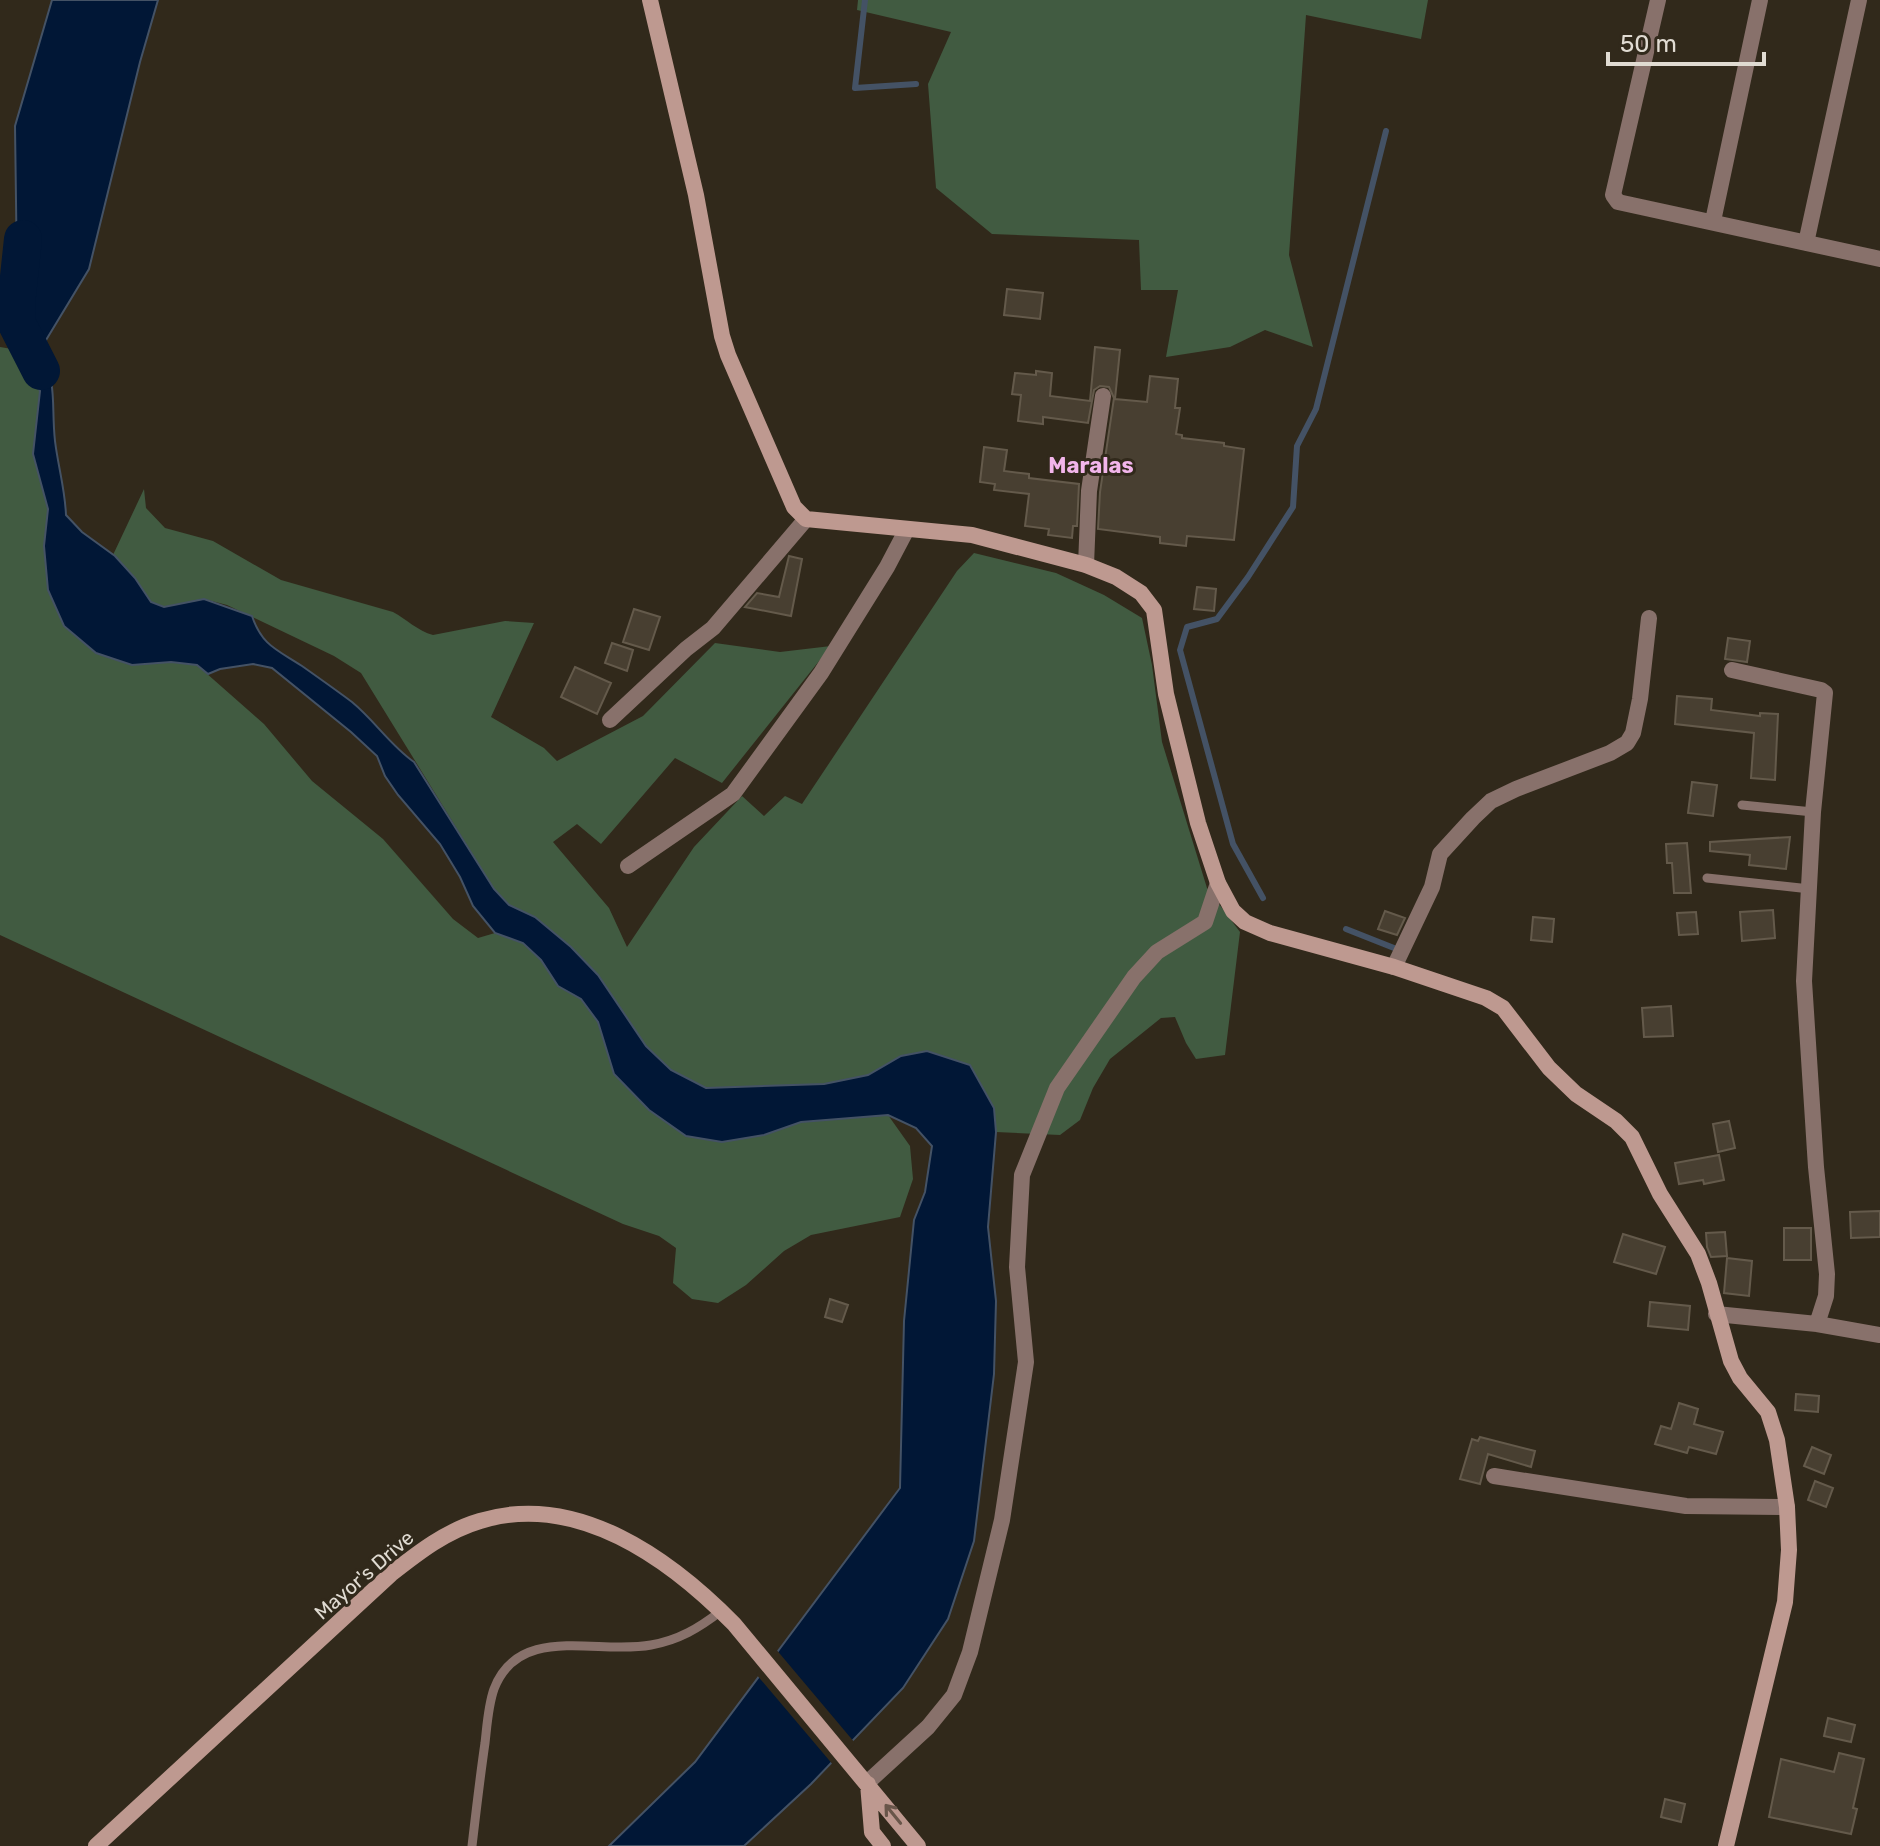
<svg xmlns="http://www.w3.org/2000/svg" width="1880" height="1846" font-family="Rubik,sans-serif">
<rect width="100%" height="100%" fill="#31291b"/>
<path fill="#415b41" d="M858 0H1428L1421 39 1306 15 1289 255 1313 347 1265 330 1230 347 1166 357 1178 290H1141L1139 240 992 234 936 188 928 84 951 32 857 10Z
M0 347 18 350 40 391 43 485 48 509 44 546 64 626 96 653 131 665 171 662 197 665 264 724 312 781 383 839 453 919 478 938 495 933 523 943 541 960 558 986 581 999 598 1022 614 1074 722 1142 764 1135 801 1122 888 1115 910 1146 913 1179 900 1217 811 1235 784 1251 746 1285 718 1303 692 1299 673 1283 676 1248 659 1236 623 1224 0 935Z
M144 489 146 508 165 528 213 541 281 580 393 612C406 619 418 631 433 635L505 621 534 623 491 717 544 748 557 761 643 716 715 643 780 652 831 646 722 783 675 758 601 844 577 824 553 842 609 908 627 947 694 847 742 796 764 816 785 796 802 804 957 571 974 553 1056 573 1104 595 1142 618 1152 665 1162 742 1207 888 1240 932 1225 1055 1196 1059 1186 1043 1175 1017 1161 1018 1110 1059 1093 1088 1080 1120 1060 1135 996 1132 994 1107 901 1056 868 1075 825 1084 706 1088 671 1070 646 1046 598 975 571 947 535 917 509 905 494 889 361 673 334 656 227 605 204 599 163 607 151 602 135 578 113 555Z"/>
<path fill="#011736" stroke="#445265" stroke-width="2" d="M52 0H158L140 62 89 269 40 350C58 384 51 405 55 441 58 466 65 489 66 515L82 532 115 556 135 578 151 602 164 607 204 599 252 616C262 646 278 650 302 666 319 678 336 690 352 702 375 721 390 745 414 762L494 889 509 905 535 917 571 947 598 975 646 1046 671 1070 706 1088 824 1084 868 1075 901 1056 927 1051 970 1065 994 1108 996 1132 988 1227 996 1301 994 1374 974 1541 948 1619 903 1688 811 1784 744 1846H609L695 1762 900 1488 904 1321 914 1220 925 1192 932 1146 916 1128 888 1115 801 1122 764 1135 722 1142 686 1136 649 1110 614 1074 598 1022 581 999 558 986 541 960 523 943 495 933 473 906 460 877 440 844 398 795 385 776 377 756 351 732 272 668 253 664 220 669 208 674 197 665 171 662 132 665 96 653 64 626 48 590 44 546 48 509 33 454 40 391 18 350 15 126Z"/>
<path fill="#31291b" d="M775 1648 855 1743 834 1766 756 1674Z"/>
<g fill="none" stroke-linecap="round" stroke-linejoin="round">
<path stroke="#445265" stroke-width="6" d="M865 0 855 88 916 84
M1263 898 1233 844 1180 650 1187 627 1217 619 1248 577 1293 507 1297 446 1316 409 1386 131
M1346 929 1394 948"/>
<path stroke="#011736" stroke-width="38" d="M23 239 16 305 17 324 41 371"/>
</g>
<path fill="#483f31" stroke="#645a4b" stroke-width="2" d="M1007 289 1043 293 1040 319 1004 315Z
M1095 347 1120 350 1115 399 1147 402 1150 376 1178 379 1175 408H1180L1176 434 1182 435V438L1224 443V446L1244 449 1234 540 1187 536 1186 546 1160 543V537L1098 529 1100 492 1114 398 1109 387 1100 386 1094 390 1088 423 1043 417V424L1018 421 1021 395 1012 394 1015 373 1036 375V371L1052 373 1050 396 1090 401Z
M984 447 1007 450 1004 471 1029 474V478L1079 484 1077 526H1073L1072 538 1048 535 1049 529 1025 526 1029 494 994 490 995 484 980 482Z
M789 556 802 559 791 616 745 607 757 593 779 597Z
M1197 587 1216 589 1214 611 1194 609Z
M634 609 660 617 649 650 623 642Z
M1728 638 1750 641 1747 662 1725 659Z
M612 643 633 650 627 671 605 663Z
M575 667 611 683 597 714 561 697Z
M1677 696 1712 699 1711 710 1760 716V713L1778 714 1775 780 1751 778 1754 733 1675 724Z
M1692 782 1717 785 1713 816 1688 813Z
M1790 837 1786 869 1749 865 1750 855 1710 851V842Z
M1687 843 1691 893H1674L1672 863H1667L1666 844Z
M1773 910 1775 938 1742 941 1740 912Z
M1385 911 1405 918 1397 935 1378 929Z
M1696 912 1698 934 1679 935 1677 913Z
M1533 917 1554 919 1552 942 1531 940Z
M1671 1006 1673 1036 1644 1037 1642 1008Z
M1729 1121 1735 1148 1718 1152 1713 1124Z
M1719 1155 1724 1180 1704 1184 1703 1180 1679 1184 1675 1163Z
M1880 1211V1237L1851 1238 1850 1212Z
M1784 1228H1811V1260H1784Z
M1725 1232 1727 1256 1711 1257 1707 1247 1706 1233Z
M1623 1234 1665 1247 1656 1274 1614 1262Z
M1727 1258 1752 1261 1749 1296 1724 1293Z
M830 1299 848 1305 842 1322 825 1317Z
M1650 1302 1690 1306 1688 1330 1648 1326Z
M1796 1394 1819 1396 1818 1412 1795 1410Z
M1679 1403 1698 1409 1694 1424 1723 1432 1716 1454 1689 1447 1687 1453 1655 1444 1661 1426 1671 1429Z
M1480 1437 1535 1451 1531 1467 1488 1454 1480 1484 1460 1479 1472 1439 1478 1441Z
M1812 1447 1831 1455 1824 1474 1804 1466Z
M1815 1481 1833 1488 1826 1507 1808 1500Z
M1828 1718 1855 1725 1851 1742 1824 1736Z
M1839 1753 1864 1759 1853 1808 1857 1809 1851 1834 1769 1817 1781 1759 1834 1772Z
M1665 1799 1685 1804 1681 1822 1661 1817Z"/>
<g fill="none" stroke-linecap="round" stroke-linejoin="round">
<path stroke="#88716b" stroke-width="9" d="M1742 805 1813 812
M1707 878 1810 889
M472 1846C476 1812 480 1777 485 1743 487 1726 488 1706 494 1689 519 1623 598 1655 651 1645 679 1640 699 1628 721 1611"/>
<path stroke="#88716b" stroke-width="16" d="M1658 0 1613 195 1618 202 1880 259
M1713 221 1760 0
M1806 243 1859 0
M1086 565 1089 491 1103 396
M1732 670 1821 690 1825 693 1813 812 1804 981 1816 1167 1827 1274 1826 1296 1817 1324
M610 720 686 649 713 628 806 519
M628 866 733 794 821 673 887 567 907 529
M1394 967 1432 887 1440 854 1473 818 1491 801 1516 789 1610 753 1627 743 1633 733 1640 699 1649 618
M1716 1314 1817 1324 1880 1335
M1494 1476 1686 1506 1787 1507
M868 1782 928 1727 954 1695 970 1652 1002 1520 1026 1362 1017 1267 1022 1175 1057 1088 1134 977 1157 952 1205 922 1218 883"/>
<path stroke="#be9990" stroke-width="16" d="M650 0 696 195 722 336 728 355 794 507 806 519 972 535 1086 565 1116 577 1141 593 1154 610 1166 694 1198 823 1218 883 1233 911 1245 922 1270 933 1394 967 1486 998 1503 1008 1549 1068 1576 1094 1616 1121 1632 1137 1660 1194 1698 1254 1709 1283 1731 1361 1740 1378 1768 1412 1777 1440 1787 1507 1789 1550 1785 1602 1726 1846
M868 1784 872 1832 883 1846
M96 1846 391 1574C419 1552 446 1531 480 1521 577 1491 670 1559 734 1624L918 1846"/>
</g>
<defs><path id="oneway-shaft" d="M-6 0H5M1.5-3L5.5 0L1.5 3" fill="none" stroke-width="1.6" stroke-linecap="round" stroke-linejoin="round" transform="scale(2)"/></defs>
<use stroke="#69564a" href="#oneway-shaft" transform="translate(893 1814) rotate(-129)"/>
<g text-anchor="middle" stroke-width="6" stroke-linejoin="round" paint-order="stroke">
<g font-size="20" fill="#e0dbd2" stroke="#31291b">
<text transform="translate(364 1575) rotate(-41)" y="7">Mayor's Drive</text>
</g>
<g font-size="22" font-weight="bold" fill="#f2b5eb" stroke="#31291b">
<text x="1091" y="473">Maralas</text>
</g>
</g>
<path d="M1608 52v12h156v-12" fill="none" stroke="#e0dbd2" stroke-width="4"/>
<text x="1620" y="52" font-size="24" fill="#e0dbd2" stroke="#31291b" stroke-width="6" paint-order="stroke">50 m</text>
</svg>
